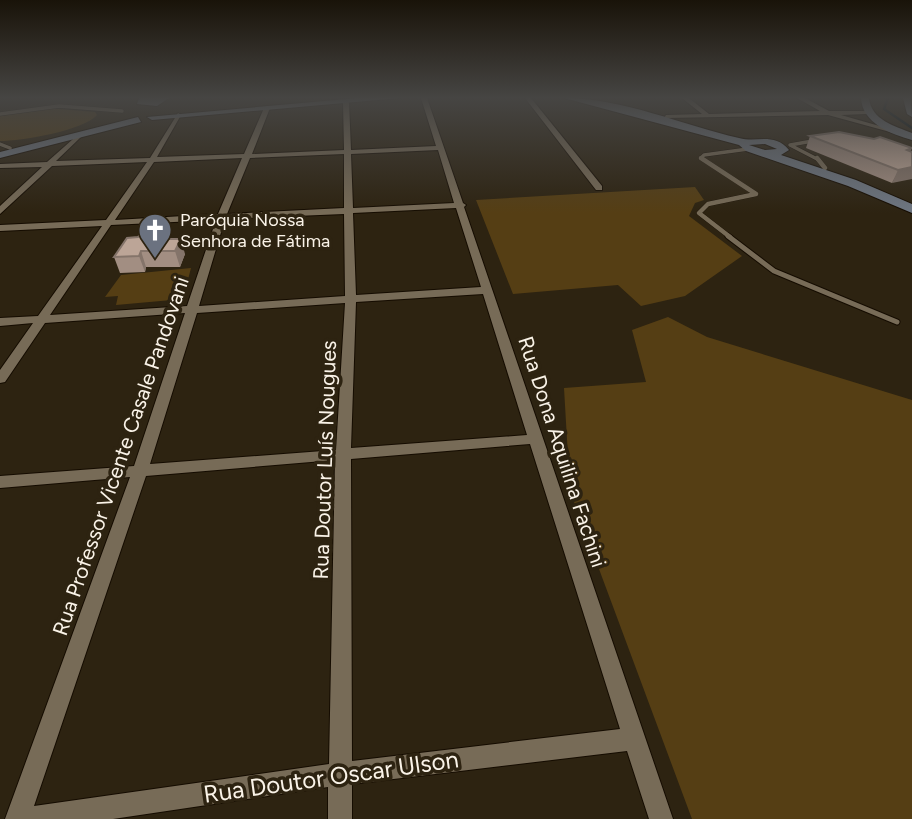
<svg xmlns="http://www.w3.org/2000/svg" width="912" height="819" font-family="Figtree,sans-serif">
<rect width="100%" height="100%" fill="#2d2311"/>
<path fill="#553e14" d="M47 108 95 112 97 115C83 131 21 141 0 141V116Z
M695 187 704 200 695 203 689 216 742 256 685 296 641 306 618 285 513 294 476 200Z
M191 268 183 299 116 305 118 296 105 297 121 275Z
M668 317 707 337 912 400V819H692L570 491 564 388 646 382 632 330Z"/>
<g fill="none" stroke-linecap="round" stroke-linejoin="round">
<path stroke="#010f15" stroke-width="2.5" d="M888 98 884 109 912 128"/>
<defs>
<path id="lane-far2" d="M0 114 59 106 122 111
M818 140 790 145 819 160
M0 144 10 148
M704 160 701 158 704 155 748 149"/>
<path id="lane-far1" d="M701 158 756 194 708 204 699 213 730 237
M817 158 825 168"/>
<path id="lane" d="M728 236 774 271 897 322"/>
<path id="street" d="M421 98H427L463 203 466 205 464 207 673 819H649L627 751 352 784V819H328V787L113 819H5L130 477 0 488V476L134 466 185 313 45 323 5 382 0 383V370L33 323 0 326V318L38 316 102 226 0 231V225L106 220 147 162 52 166 0 214V206L42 167 0 168V164L47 162 81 132 83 135 56 161 150 158 178 113 181 115 157 157 244 154 264 108 267 106 270 108 252 154 344 150 343 102 346 100 349 102 351 150 436 146ZM438 150 454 203 353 208 351 154ZM344 154V208L227 214 250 158ZM242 158 218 214 115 220 154 162ZM456 208 481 287 356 295 353 213ZM344 214 345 296 199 306 225 219ZM216 220 187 306 50 315 111 225ZM483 294 527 435 351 448 356 302ZM345 303 336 450 150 464 197 313ZM530 444 620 729 352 761 351 459ZM335 460 329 764 34 806 146 476Z
M525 98H531L602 186V190H596Z
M682 98H689L709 114 820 111 797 98H805L829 111H869L867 114 841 115 904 133 901 135 828 115 664 118 666 115 702 114Z"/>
<path id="secondary" d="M139 98H169L157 106 137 104Z
M358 98H400L152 120 147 117Z
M564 98C623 98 682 125 739 138 757 143 774 132 789 150L781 155 856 180 912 204V213L848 186 746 151 739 145ZM765 144 777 149 765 150 749 145Z
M861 98H869C871 120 895 126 912 133V140C891 134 862 123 861 98Z
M903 98H911L912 117 907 114Z
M138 117 141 122 0 158V152Z"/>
</defs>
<use href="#lane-far2" stroke="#150c00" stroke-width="4.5"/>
<use href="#lane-far1" stroke="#150c00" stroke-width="5"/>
<use href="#lane" stroke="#150c00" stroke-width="7"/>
<use href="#street" stroke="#150c00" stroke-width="2"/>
<use href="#secondary" stroke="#150c00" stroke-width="2"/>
<use href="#lane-far2" stroke="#776b57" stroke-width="3.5"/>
<use href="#lane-far1" stroke="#776b57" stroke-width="4.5"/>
<use href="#lane" stroke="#776b57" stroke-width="5"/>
<use href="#street" fill="#776b57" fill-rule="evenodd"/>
<use href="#secondary" fill="#6e7681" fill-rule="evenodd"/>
</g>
<path fill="#a28e82" d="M810 136 912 148 892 183 806 148Z
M155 233 156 239 185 254 180 267H146L145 272 120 273 114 257 138 237Z"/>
<path fill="#84746a" d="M912 167V179L892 183 898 170Z
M181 239 185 254 180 267 175 251Z
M141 251 146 267 145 272 139 256Z"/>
<path fill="#bca597" stroke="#84746a" stroke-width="2" d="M839 132 874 139 880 137 912 148 907 150 912 152V167L898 170 810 136Z
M142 233H155L152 239H181L175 251H141L139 256 114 257 127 238 138 237Z"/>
<linearGradient id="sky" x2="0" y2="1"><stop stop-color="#191309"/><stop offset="0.46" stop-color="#464543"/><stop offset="1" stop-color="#464543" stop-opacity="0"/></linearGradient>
<rect width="912" height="213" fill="url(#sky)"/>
<defs>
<symbol id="church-pin" viewBox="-11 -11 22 30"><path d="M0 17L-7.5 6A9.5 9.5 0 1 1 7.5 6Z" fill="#6b7280" stroke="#2d2311"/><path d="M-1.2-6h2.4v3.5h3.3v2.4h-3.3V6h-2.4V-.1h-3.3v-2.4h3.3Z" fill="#fff"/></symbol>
</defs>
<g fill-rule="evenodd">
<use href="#church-pin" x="136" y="211" width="38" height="52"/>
</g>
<g text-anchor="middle" stroke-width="7" stroke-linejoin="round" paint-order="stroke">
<g font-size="18" fill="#faf3e8" stroke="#2d2311" text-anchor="start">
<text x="180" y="226">Paróquia Nossa<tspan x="180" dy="21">Senhora de Fátima</tspan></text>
</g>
<g font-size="21" fill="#faf3e8" stroke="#2d2311">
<text transform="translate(562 452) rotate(72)" y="7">Rua Dona Aquilina Fachini</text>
<text transform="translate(121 456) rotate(-71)" y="7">Rua Professor Vicente Casale Pandovani</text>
<text transform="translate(325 460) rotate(-88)" y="7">Rua Doutor Luís Nougues</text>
</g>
<g font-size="24" fill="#faf3e8" stroke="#2d2311">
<text transform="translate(331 777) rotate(-8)" y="8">Rua Doutor Oscar Ulson</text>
</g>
</g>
</svg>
